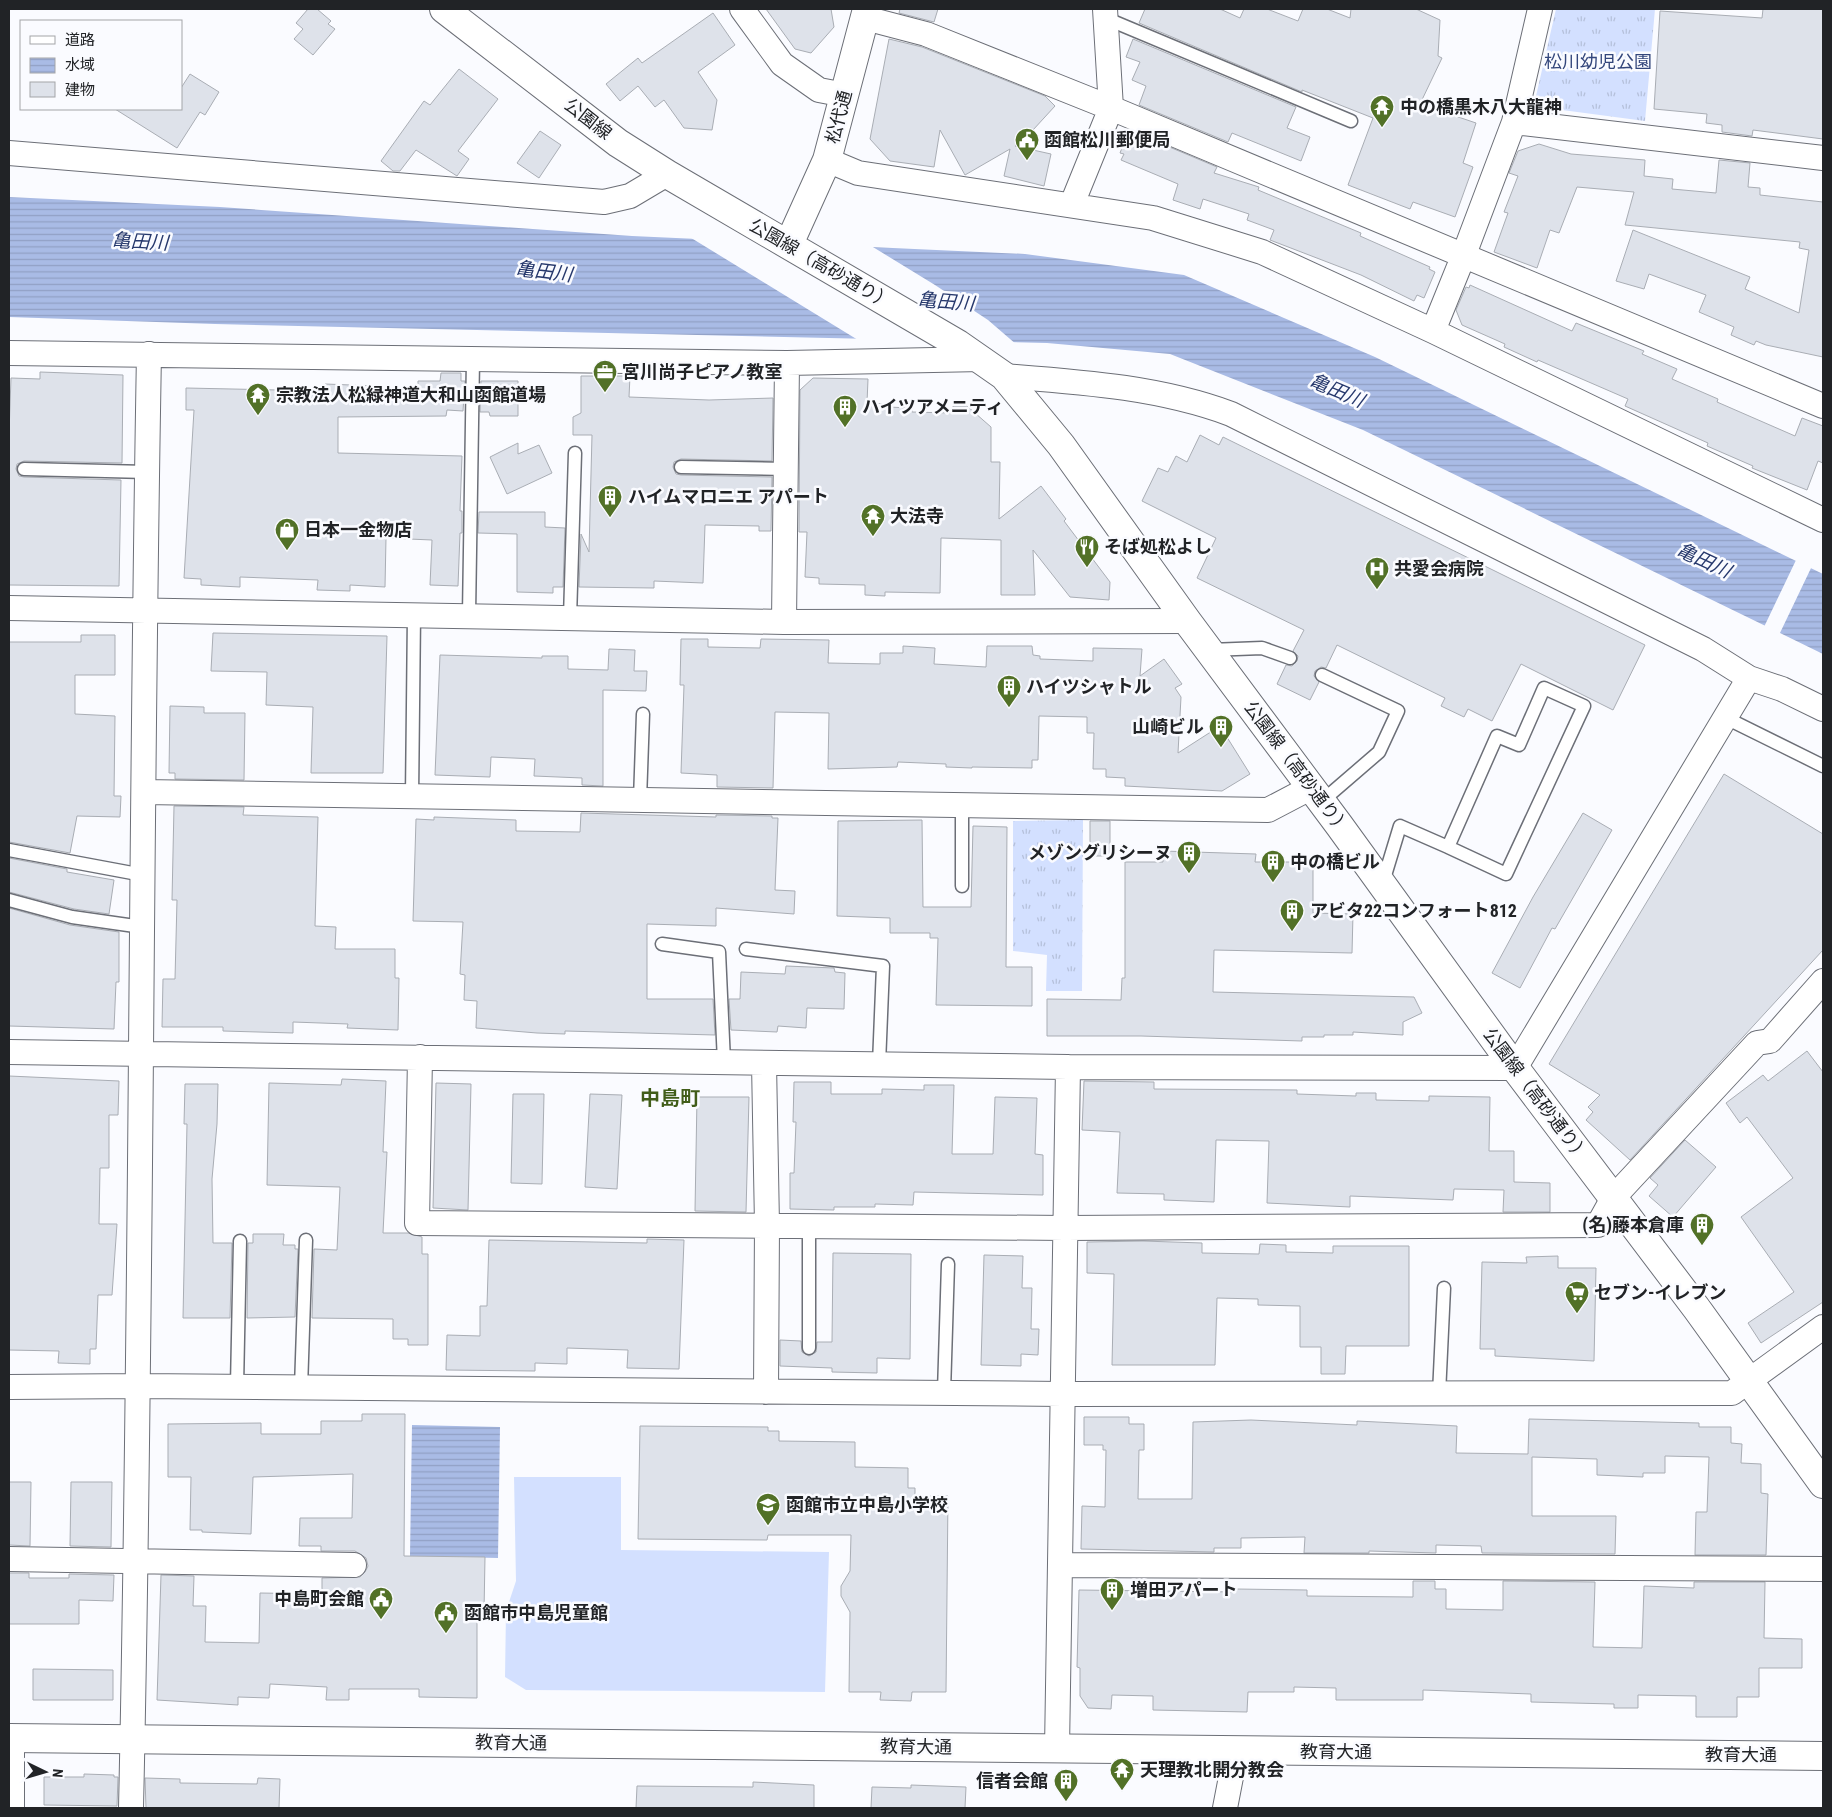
<svg xmlns="http://www.w3.org/2000/svg" width="1832" height="1817" font-family="'Roboto Condensed','Noto Sans JP',sans-serif">
<defs>
<pattern id="grass-tufts" width="24" height="20" patternUnits="userSpaceOnUse" patternTransform="scale(1.25)"><rect width="24" height="20" fill="#d3e0ff"/><path d="M3 7l-1-3M5 7V3M7 7l1-3M15 17l-1-3M17 17v-4M19 17l1-3" fill="none" stroke="#b5c0da"/></pattern>
<pattern id="water-rules" width="6" height="5" patternUnits="userSpaceOnUse" patternTransform="scale(1.25)"><rect width="6" height="5" fill="#a9bbe5"/><path d="M0 2.5h6" fill="none" stroke="#91a0c4"/></pattern>
</defs>
<rect width="100%" height="100%" fill="#fafbff"/>
<path fill="url(#grass-tufts)" d="M1556 9H1655L1645 121 1547 108 1536 96Z
M1083 820 1082 991H1046L1047 955 1013 951V821Z"/>
<path fill="#d3e0ff" d="M514 1477H621V1550L829 1552 825 1692 526 1690 505 1677 506 1611 516 1581Z"/>
<path fill="url(#water-rules)" d="M9 197 220 207 632 236 1025 254 1184 275 1375 357 1823 574V654L1363 430 1170 354 1047 343 215 324 9 317Z
M412 1425 500 1427 498 1558 410 1556Z"/>
<path fill="#fafbff" d="M688 236 868 244 935 285 988 320 1017 345 858 340Z
M1797 558 1812 566 1779 635 1764 627Z"/>
<path fill="#dee2ea" stroke="#a9adb4" d="M308 9H317L331 21 328 24 335 29 313 55 294 39 303 29 296 23Z
M766 9H831L834 27 811 53 795 49Z
M900 9H938L934 22 899 13Z
M1145 9H1220L1240 18 1244 9H1267L1298 21 1303 9H1327L1350 18 1351 9H1416L1440 20 1438 56 1442 58 1420 104 1476 123 1463 163 1473 167 1455 217 1413 202 1410 209 1348 185 1373 118 1302 90V92L1139 23Z
M1763 9H1823V139L1753 130 1752 136 1722 132V125L1706 123 1707 114 1654 109 1660 11 1762 18Z
M713 13 735 45 698 72 717 100 712 130 684 128 664 100 655 107 638 86 620 101 606 84 638 58 642 63Z
M889 39 922 47 1045 96 1055 106 1022 142 1015 146 1051 154 1044 186 1004 176 1010 149 965 175 940 130 934 167 890 161 870 139Z
M1133 39 1296 107 1287 128 1310 137 1301 161 1232 133 1228 142 1139 105 1146 86 1132 80 1140 62 1126 57Z
M459 69 498 99 458 151 469 159 457 176 416 150 400 171H393L381 161 424 101 430 105Z
M190 74 219 92 205 115 200 112 177 148 115 109H181V88Z
M1129 130 1217 167 1214 173 1259 187 1258 190 1361 233 1360 236 1430 267 1429 269 1435 272 1424 298 1417 295 1414 301 1361 275 1270 240 1274 230 1247 220 1249 214 1203 199 1200 209 1173 200 1178 184 1121 160 1124 154 1120 153Z
M540 131 561 145 539 178 517 163Z
M1539 144 1571 154 1645 160 1644 176 1673 179 1672 189 1716 193 1719 160 1750 163 1748 187 1760 188V195L1823 202V357L1766 345 1756 341 1754 345 1731 335 1734 327 1699 312 1706 295 1649 274 1644 289 1616 281 1633 230 1750 277 1745 289 1799 313 1809 250 1799 248 1800 242 1625 225 1634 192 1577 187 1559 233 1550 230 1537 268 1494 252 1508 213 1504 212 1518 176 1509 173 1518 151Z
M1470 285 1572 331 1576 323 1644 351 1642 354 1677 369 1672 379 1718 399 1717 402 1795 436 1802 418 1823 426V463L1818 461 1807 490 1752 468 1753 466 1707 446 1708 443 1625 406 1628 399 1538 360 1537 362 1504 347 1505 344 1462 325 1456 310 1466 287 1469 288Z
M40 372 123 375 122 463 24 461 17 464 16 469 19 476 24 477 121 480 119 586 9 585V433L11 378 40 379Z
M441 373H461V381H465L463 411 447 410 446 416 338 417V453L462 456 460 511H462V533H460L458 586 430 585 432 540 386 538 385 587 350 585V591L317 590 318 580 240 577V587L201 585V579L184 578 194 410H186V388L324 391 325 384 377 386 376 397 418 399V381H440Z
M581 376H630L629 397 709 400 773 398 772 461 681 459 674 462 673 467 676 474 681 475 772 477 771 531H759V526L705 525 703 583 654 581V588L579 587 581 534 589 552 592 435H573V417L581 413Z
M813 378 868 379 867 403 887 404V407L912 408V412L953 413V406H967L991 427V462H1000L999 519 1041 486 1066 519 1064 521 1110 582 1109 600 1070 597 1033 550 1035 595H1001V540L941 538 940 593 885 592V596L865 595V585L819 584V578L805 577 807 532H799L800 390Z
M481 381H518V416H490L489 412H480Z
M1200 435 1219 445 1223 437 1645 645 1613 710 1521 664 1492 721 1468 709 1464 717 1441 706 1445 698 1337 645 1326 668 1321 667 1315 671 1314 676 1319 682 1310 700 1277 684 1286 665 1292 666 1297 661 1298 656 1293 651 1304 630 1197 578 1216 538 1142 501 1158 468 1168 472 1176 456 1187 462Z
M518 443V454L539 445 552 473 507 494 490 457Z
M479 512H545V527L565 528 563 587H553V593L517 592V534L478 533Z
M213 633 387 636 383 773H311L313 707 266 705 267 672 211 671Z
M81 635H115V675H75V714L115 716 114 796H121L120 817 77 816 70 853 9 842V642H81Z
M681 639H708V647L760 648 761 639 829 640 828 663 880 664V653H903V646L935 648 934 664 986 667 987 646H1032L1033 655 1040 656V659L1093 661V648L1142 649 1140 676 1164 659 1182 684 1175 688 1181 697 1178 753 1220 726 1250 774 1222 791 1125 786V778L1106 777V769H1093L1094 733H1087V717L1039 716 1038 760H1032V768L972 767V768L946 767V764L898 762 897 767 828 769 829 713 775 712 773 788 717 787V775L681 773 684 685H680Z
M609 649 635 650 634 671H647L646 691 603 690V786L582 785V778L534 776 535 759 491 757 490 777 435 775 440 655 542 658V656H568V669L608 670Z
M170 706 204 707V713H245L244 780 175 779V773H169Z
M1724 774 1823 834V950L1630 1160 1586 1120 1593 1112 1588 1107 1600 1095 1549 1064Z
M174 806 244 807 243 815 318 817 315 926 336 927 335 949H395V978H399L398 1030 347 1028 348 1024 293 1022V1033L223 1031V1027H162L163 979H175L177 900H172Z
M581 813 716 817V815L772 816V818H778L775 890 795 891 794 914 716 908V926L647 924V999H713L715 1035 565 1031V1034L537 1033 476 1028 477 1001 464 1000 465 975 460 974 463 922 413 921 416 819 434 820V817L516 820V831L580 832Z
M1583 813 1612 830 1555 929 1552 928 1520 988 1492 973 1533 897Z
M922 820 923 907H971L973 826 1007 827 1006 967H1032V1006L936 1005 938 938H930V933H890V918L837 916 838 821Z
M1090 821H1110V856H1090Z
M1163 851 1256 854 1255 862H1313V913L1353 914 1352 953 1214 950 1213 992 1414 997 1422 1013 1403 1022V1035L1353 1032V1035H1324V1037H1302V1041L1141 1036H1047V999L1121 1000 1122 978H1125V862H1163Z
M9 858 67 869V872L114 880 109 914 74 909 9 892Z
M9 908 70 925 119 932V982H116L114 1029 9 1026Z
M786 966 834 968 835 972 845 973 844 1009 807 1008 806 1028 778 1026 777 1032 731 1030 729 999H740L741 972 785 974Z
M1807 1051 1823 1072V1302L1761 1343 1748 1323 1794 1292 1741 1217 1793 1178 1747 1117 1740 1123 1726 1103 1763 1075 1768 1081Z
M9 1076 119 1081 118 1115H109V1168H100L99 1224H117L112 1295H98L96 1349H90V1364L58 1363 59 1351 9 1350Z
M342 1079 386 1081 383 1152H387L383 1233H408L422 1237V1254H428V1345H408V1339H393V1319L312 1318 314 1249 337 1250 340 1187 267 1185 269 1083 341 1085Z
M1084 1081 1154 1082V1089L1297 1090V1094L1356 1096V1093H1376V1100L1429 1101V1096L1490 1097 1489 1151H1514V1182L1550 1183V1212H1503L1504 1190 1454 1189 1453 1200 1350 1196V1207L1267 1203 1269 1141 1216 1140 1214 1202 1164 1200V1194L1117 1193 1120 1132 1082 1130Z
M794 1082H831V1094H882V1089L924 1090V1085H954L952 1154H993L995 1097 1037 1098 1035 1154 1043 1155V1195L914 1192 913 1205 875 1204V1207H834V1210L790 1209V1173H794L796 1122H793Z
M436 1083 471 1084 468 1210 433 1208Z
M185 1084H218L217 1124 212 1179 213 1243H232L230 1318H183L187 1124H184Z
M513 1094H544L542 1184 511 1183Z
M590 1094 622 1095 617 1189 585 1187Z
M697 1097H749L746 1212 695 1211Z
M1685 1140 1716 1167 1673 1217 1649 1196 1658 1185 1650 1178Z
M253 1234H284L283 1245H295V1249H298L295 1317 247 1318 248 1243H253Z
M647 1239 684 1240 679 1369 627 1368 628 1350 567 1348V1364L535 1363V1371L446 1370 447 1335 480 1336V1306H487L489 1240 647 1243Z
M1143 1241 1202 1243V1253L1259 1254 1260 1244 1286 1245V1252L1333 1253V1246H1409V1346H1346L1345 1374H1321V1347H1300V1306L1258 1305V1299L1217 1298 1215 1365H1112L1114 1274 1087 1273V1242Z
M833 1253 911 1254 910 1359 877 1358V1373L832 1372V1368L780 1366V1340L801 1341 802 1352 809 1356 816 1352 817 1342H832Z
M984 1255 1023 1256 1022 1288H1032L1031 1329H1039L1038 1355 1021 1354V1366L981 1365Z
M1558 1256V1268H1596L1594 1361 1495 1356V1349H1480L1482 1262 1527 1263 1526 1257Z
M362 1414H405L404 1556 485 1557 484 1612H477V1698L419 1697V1689H349V1700H326L327 1687 270 1684 269 1698 238 1697V1705L157 1700 161 1575 194 1576 193 1606H206L205 1642 259 1643 260 1593 322 1594V1578L360 1577 365 1572 368 1566 366 1558 355 1551H321V1546H299L300 1518H352L353 1474 253 1477 251 1534 202 1532V1530H190L191 1477H168V1424L261 1423V1434H321V1421H362Z
M1084 1417H1129V1424H1144V1450H1139L1138 1499H1192L1193 1422 1251 1420 1357 1425V1421L1457 1426 1456 1453 1528 1454 1529 1419 1699 1423V1427H1731V1443L1742 1444 1741 1463 1761 1464V1493L1768 1494 1766 1555H1695L1696 1512H1707L1709 1457 1665 1456V1473H1643V1477L1597 1475V1459L1532 1457V1516H1616L1615 1554 1482 1553 1481 1546 1436 1545V1553L1369 1551V1553H1304L1305 1537 1241 1538V1548H1214V1552L1081 1549 1082 1506 1105 1507 1106 1450H1103V1445H1084Z
M640 1426 768 1427V1431H779V1441L855 1442V1467L908 1468V1488H915V1496H948L946 1692H912L911 1701 880 1700 881 1692H849L850 1612 841 1596V1586L850 1571 851 1535H768L767 1540 638 1539Z
M9 1482H31L30 1546 9 1545Z
M71 1482H112L111 1547 70 1546Z
M9 1573H29V1578H69V1574L114 1575 113 1601 79 1600V1624H9Z
M1413 1581H1435V1589H1446V1609L1503 1610V1581L1595 1582 1593 1647 1642 1648 1644 1586 1694 1588V1582H1765L1764 1638 1802 1639V1668H1759V1697H1737V1717H1696V1696L1638 1695V1708H1614V1704L1531 1702V1694L1423 1690V1700H1336V1688L1294 1687V1692H1248L1247 1712 1153 1710V1696L1112 1695 1111 1709 1088 1708 1080 1696V1668L1077 1667 1079 1590 1236 1592V1589L1307 1590V1596L1413 1597Z
M33 1669 113 1670V1700H33Z
M84 1774 114 1775V1777H118L117 1806 44 1805V1777H84Z
M145 1778 180 1779V1783L257 1784 258 1778 280 1779 279 1808H146Z
M753 1782 814 1785V1808H636L637 1786 753 1787Z
M911 1785 966 1787 965 1808H871L872 1787 911 1788Z"/>
<g fill="none" stroke-linecap="round" stroke-linejoin="round">
<defs>
<path id="lane" d="M1105 18 1351 121
M681 467 786 469
M24 469 147 472
M469 615 473 359
M570 618 575 453
M1210 650 1262 648 1290 658
M1724 717 1823 766
M412 797 414 614
M640 800 643 714
M1321 802 1379 752 1398 711 1322 675
M9 850 143 875
M1383 882 1400 826 1448 847 1497 736 1519 745 1544 688 1584 706 1506 874 1448 847
M962 886V805
M9 900 72 917 142 927
M662 944 719 952 724 1062
M746 949 883 966 879 1064
M809 1348V1226
M237 1386 240 1241
M301 1388 306 1240
M944 1392 948 1264
M1439 1394 1444 1288"/>
<path id="street" d="M742 9 782 64 819 90 845 95
M865 18 926 34 1111 108 1823 406
M1514 122 1823 158
M9 153 604 202 630 196 667 174
M827 160 858 173 1153 218 1262 252 1433 331 1823 520
M1072 204 1111 108 1105 9
M1433 331 1463 257 1514 122 1540 9
M9 353 787 363 982 359
M1004 376C1080 382 1159 387 1231 414L1703 649 1749 678 1782 689 1823 709
M9 608 784 622 1187 621
M784 622 787 363
M144 792 1268 810 1310 788
M9 1052 1068 1067 1515 1068 1749 678
M420 1057 417 1223 1065 1228 1598 1225 1613 1198 1757 1043 1770 1041 1823 981
M764 1063 767 1225 766 1392
M9 1387 139 1386 1062 1394 1732 1393 1823 1327
M9 1559 354 1565
M1060 1565 1823 1569
M12 1738V1808
M1057 1749 1068 1067
M131 1808C142 1323 140 839 149 354
M1225 1808 1236 1751"/>
<path id="secondary" d="M444 9 618 143 667 174 958 344 1004 376 1061 445 1187 621 1339 825 1515 1068 1697 1309 1823 1484
M789 244 827 160 867 9
M9 1738 1823 1756"/>
</defs>
<use href="#lane" stroke="#6c6f77" stroke-width="15"/>
<use href="#street" stroke="#6c6f77" stroke-width="26"/>
<use href="#secondary" stroke="#6c6f77" stroke-width="30"/>
<use href="#lane" stroke="#fff" stroke-width="12"/>
<use href="#street" stroke="#fff" stroke-width="24"/>
<use href="#secondary" stroke="#fff" stroke-width="28"/>
</g>
<defs>
<symbol id="temple-pin" viewBox="-11 -11 22 30"><path d="M0 17L-7.5 6A9.5 9.5 0 1 1 7.5 6Z" fill="#527127" stroke="#fafbff"/><path d="M0-6L5-2H3V0L6.5 2.5H4V6H1.5V3h-3V6H-4V2.5H-6.5L-3 0V-2H-5Z" fill="#fff"/></symbol>
<symbol id="civic-pin" viewBox="-11 -11 22 30"><path d="M0 17L-7.5 6A9.5 9.5 0 1 1 7.5 6Z" fill="#527127" stroke="#fafbff"/><path d="M-.6-6.5H3V-4.5H.6V-3L4-1V1h2V6H-6V1h2V-1L-.6-3ZM-1.2 2.5V6h2.4V2.5Z" fill="#fff"/></symbol>
<symbol id="office-pin" viewBox="-11 -11 22 30"><path d="M0 17L-7.5 6A9.5 9.5 0 1 1 7.5 6Z" fill="#527127" stroke="#fafbff"/><path d="M-6-3h4V-5.5h4V-3h4V5H-6ZM-1-4.5V-3h2v-1.5ZM-6 0V1H6V0Z" fill="#fff"/></symbol>
<symbol id="building-pin" viewBox="-11 -11 22 30"><path d="M0 17L-7.5 6A9.5 9.5 0 1 1 7.5 6Z" fill="#527127" stroke="#fafbff"/><path d="M-4-6H4V6H1V3H-1V6H-4ZM-2.5-4.3h1.7v1.8h-1.7ZM.8-4.3h1.7v1.8H.8ZM-2.5-1h1.7V.8h-1.7ZM.8-1h1.7V.8H.8Z" fill="#fff"/></symbol>
<symbol id="shop-pin" viewBox="-11 -11 22 30"><path d="M0 17L-7.5 6A9.5 9.5 0 1 1 7.5 6Z" fill="#527127" stroke="#fafbff"/><path d="M-5-2.5h2.3a2.7 3.5 0 0 1 5.4 0H5L5.5 6h-11ZM-1.5-2.5h3a1.5 2.3 0 0 0-3 0Z" fill="#fff"/></symbol>
<symbol id="restaurant-pin" viewBox="-11 -11 22 30"><path d="M0 17L-7.5 6A9.5 9.5 0 1 1 7.5 6Z" fill="#527127" stroke="#fafbff"/><path d="M-5-6h1v4h1v-4h1v4h1v-4h1v5L-1.5 .5V6h-2V.5L-5-1ZM5-6V6H3V1.5H1.5Q1.5-4 5-6Z" fill="#fff"/></symbol>
<symbol id="hospital-pin" viewBox="-11 -11 22 30"><path d="M0 17L-7.5 6A9.5 9.5 0 1 1 7.5 6Z" fill="#527127" stroke="#fafbff"/><path d="M-5-5h3v3.5h4V-5h3V5h-3V1.5h-4V5h-3Z" fill="#fff"/></symbol>
<symbol id="supermarket-pin" viewBox="-11 -11 22 30"><path d="M0 17L-7.5 6A9.5 9.5 0 1 1 7.5 6Z" fill="#527127" stroke="#fafbff"/><path d="M-6-5.5h2.5l.6 2H6L4.5 2H-2.5L-4.4-4H-6ZM-1.5 3.2a1.3 1.3 0 1 0 .1 0ZM3 3.2a1.3 1.3 0 1 0 .1 0Z" fill="#fff"/></symbol>
<symbol id="school-pin" viewBox="-11 -11 22 30"><path d="M0 17L-7.5 6A9.5 9.5 0 1 1 7.5 6Z" fill="#527127" stroke="#fafbff"/><path d="M0-5L7-2L0 1L-7-2ZM-4 1L0 2.5L4 1V4Q0 6-4 4Z" fill="#fff"/></symbol>
</defs>
<g fill-rule="evenodd">
<use href="#temple-pin" x="1368" y="93" width="28" height="38"/>
<use href="#civic-pin" x="1013" y="126" width="28" height="38"/>
<use href="#office-pin" x="591" y="358" width="28" height="38"/>
<use href="#temple-pin" x="244" y="381" width="28" height="38"/>
<use href="#building-pin" x="831" y="393" width="28" height="38"/>
<use href="#building-pin" x="596" y="483" width="28" height="38"/>
<use href="#temple-pin" x="859" y="502" width="28" height="38"/>
<use href="#shop-pin" x="273" y="516" width="28" height="38"/>
<use href="#restaurant-pin" x="1073" y="533" width="28" height="38"/>
<use href="#hospital-pin" x="1363" y="555" width="28" height="38"/>
<use href="#building-pin" x="995" y="673" width="28" height="38"/>
<use href="#building-pin" x="1207" y="713" width="28" height="38"/>
<use href="#building-pin" x="1175" y="839" width="28" height="38"/>
<use href="#building-pin" x="1259" y="848" width="28" height="38"/>
<use href="#building-pin" x="1278" y="897" width="28" height="38"/>
<use href="#building-pin" x="1688" y="1211" width="28" height="38"/>
<use href="#supermarket-pin" x="1563" y="1279" width="28" height="38"/>
<use href="#school-pin" x="754" y="1491" width="28" height="38"/>
<use href="#building-pin" x="1098" y="1576" width="28" height="38"/>
<use href="#civic-pin" x="367" y="1585" width="28" height="38"/>
<use href="#civic-pin" x="432" y="1599" width="28" height="38"/>
<use href="#temple-pin" x="1108" y="1756" width="28" height="38"/>
<use href="#building-pin" x="1052" y="1767" width="28" height="38"/>
</g>
<g text-anchor="middle" stroke-width="5" stroke-linejoin="round" paint-order="stroke">
<g font-size="18" fill="#33467b" stroke="#fafbff">
<text x="1598" y="68">松川幼児公園</text>
</g>
<g font-size="18" font-weight="bold" fill="#212326" stroke="#fafbff" text-anchor="start">
<text x="1400" y="113">中の橋黒木八大龍神</text>
<text x="1044" y="146">函館松川郵便局</text>
<text x="622" y="378">宮川尚子ピアノ教室</text>
<text x="276" y="401">宗教法人松緑神道大和山函館道場</text>
<text x="862" y="413">ハイツアメニティ</text>
<text x="628" y="503">ハイムマロニエ アパート</text>
<text x="890" y="522">大法寺</text>
<text x="304" y="536">日本一金物店</text>
<text x="1104" y="553">そば処松よし</text>
<text x="1394" y="575">共愛会病院</text>
<text x="1026" y="693">ハイツシャトル</text>
<text x="1204" y="733" text-anchor="end">山崎ビル</text>
<text x="1172" y="859" text-anchor="end">メゾングリシーヌ</text>
<text x="1290" y="868">中の橋ビル</text>
<text x="1310" y="917">アビタ22コンフォート812</text>
<text x="1684" y="1231" text-anchor="end">(名)藤本倉庫</text>
<text x="1594" y="1299">セブン-イレブン</text>
<text x="786" y="1511">函館市立中島小学校</text>
<text x="1130" y="1596">増田アパート</text>
<text x="364" y="1605" text-anchor="end">中島町会館</text>
<text x="464" y="1619">函館市中島児童館</text>
<text x="1140" y="1776">天理教北開分教会</text>
<text x="1048" y="1787" text-anchor="end">信者会館</text>
</g>
<g font-size="18" fill="#212326" stroke="#fafbff">
<text transform="translate(839 117) rotate(-75)" y="6">松代通</text>
<text transform="translate(588 119) rotate(38)" y="6">公園線</text>
<text transform="translate(821 264) rotate(30)" y="6">公園線（高砂通り）</text>
<text transform="translate(1297 768) rotate(53)" y="6">公園線（高砂通り）</text>
<text transform="translate(1536 1095) rotate(53)" y="6">公園線（高砂通り）</text>
<text transform="translate(511 1743) rotate(1)" y="6">教育大通</text>
<text transform="translate(916 1747) rotate(1)" y="6">教育大通</text>
<text x="1336" y="1758">教育大通</text>
<text x="1741" y="1761">教育大通</text>
</g>
<g font-size="19" font-style="italic" fill="#27396d" stroke="#fafbff">
<text transform="translate(140 241) rotate(3)" y="7">亀田川</text>
<text transform="translate(544 271) rotate(7)" y="7">亀田川</text>
<text transform="translate(946 301) rotate(5)" y="7">亀田川</text>
<text transform="translate(1337 390) rotate(23)" y="7">亀田川</text>
<text transform="translate(1704 560) rotate(25)" y="7">亀田川</text>
</g>
<g font-size="20" font-weight="bold" fill="#415d19" stroke="#fafbff">
<text x="670" y="1105">中島町</text>
</g>
</g>
<rect width="1832" height="1817" fill="none" stroke="#212326" stroke-width="20"/>
<rect x="20" y="20" width="162" height="90" fill="#fafbff" stroke="#a3a5a8"/>
<rect x="30" y="36" width="25" height="8" fill="#ffffff" stroke="#a3a5a8"/>
<text x="65" y="45" font-size="15" fill="#212326">道路</text>
<rect x="30" y="58" width="25" height="15" fill="url(#water-rules)" stroke="#a3a5a8"/>
<text x="65" y="70" font-size="15" fill="#212326">水域</text>
<rect x="30" y="82" width="25" height="15" fill="#dee2ea" stroke="#a3a5a8"/>
<text x="65" y="95" font-size="15" fill="#212326">建物</text>
<g transform="translate(45 1772) rotate(95)" stroke="#fafbff" stroke-width="4" paint-order="stroke">
<path d="M0-4L9 19L0 12L-9 19Z" fill="#212326"/>
<text y="-8" font-size="14" font-weight="bold" text-anchor="middle" fill="#212326">N</text>
</g>
</svg>
